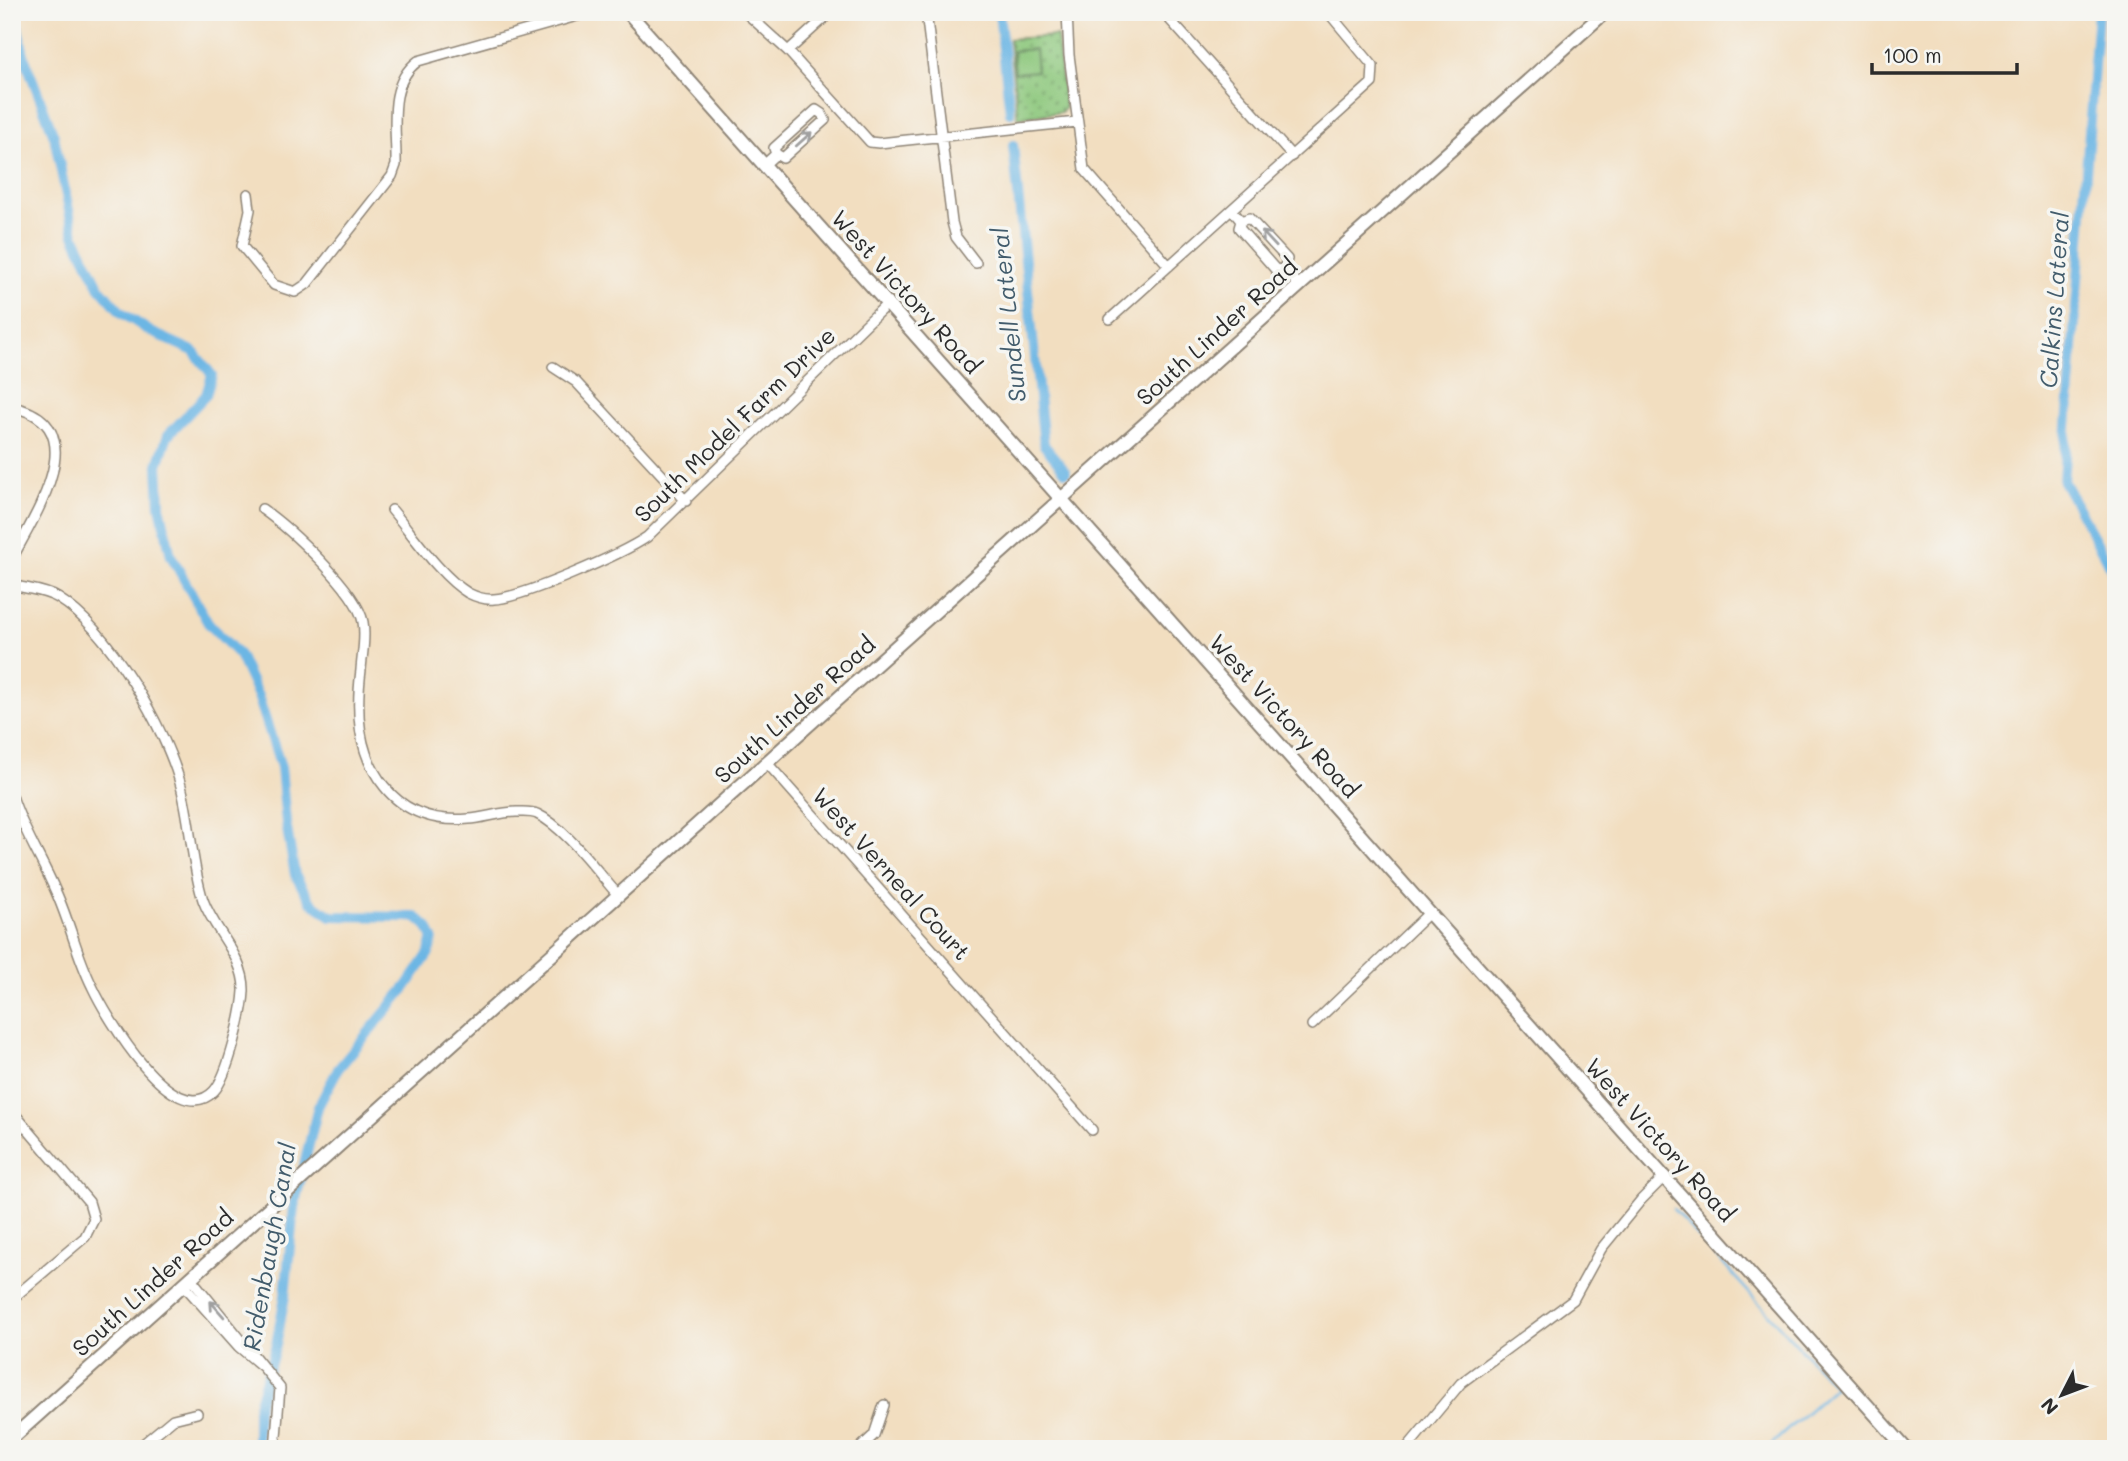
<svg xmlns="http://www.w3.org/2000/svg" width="2128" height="1461" font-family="Mali,sans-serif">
<defs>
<pattern id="park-dots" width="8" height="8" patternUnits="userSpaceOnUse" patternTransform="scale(1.75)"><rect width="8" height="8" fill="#8cc77c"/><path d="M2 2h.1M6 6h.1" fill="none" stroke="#73a266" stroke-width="1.8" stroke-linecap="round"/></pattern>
</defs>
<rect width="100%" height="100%" fill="#f6f6f2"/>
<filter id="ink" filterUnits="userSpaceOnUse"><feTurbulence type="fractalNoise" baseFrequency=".0143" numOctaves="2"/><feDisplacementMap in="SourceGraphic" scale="14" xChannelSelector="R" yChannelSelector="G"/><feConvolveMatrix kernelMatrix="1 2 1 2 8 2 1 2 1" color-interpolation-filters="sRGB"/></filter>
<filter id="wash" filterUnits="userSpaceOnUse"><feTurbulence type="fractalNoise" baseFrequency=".00686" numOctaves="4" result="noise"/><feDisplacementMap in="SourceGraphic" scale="28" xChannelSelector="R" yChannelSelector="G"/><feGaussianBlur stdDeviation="1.57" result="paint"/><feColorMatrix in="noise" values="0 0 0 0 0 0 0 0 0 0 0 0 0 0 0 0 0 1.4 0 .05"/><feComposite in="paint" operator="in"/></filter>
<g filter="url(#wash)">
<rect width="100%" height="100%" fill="#f2dec0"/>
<path fill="url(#park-dots)" stroke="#5c7954" stroke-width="2" d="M1057 36 1065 108 1061 112 1018 118 1009 39Z"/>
<path fill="#8cc77c" stroke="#5c7954" stroke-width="2" d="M1035 49 1037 71 1015 73 1013 51Z"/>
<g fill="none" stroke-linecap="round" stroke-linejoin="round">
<path stroke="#6cb6e4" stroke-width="2.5" d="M1673 1209 1835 1387 1766 1449"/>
<path stroke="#6cb6e4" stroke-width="10" d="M14 12 25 59 54 136 74 235 100 288 122 313 151 332 193 351 212 375 206 395 168 435 158 465 160 506 171 556 208 623 239 655 258 696 281 767 286 823 295 875 311 902 331 916 416 917 427 926 433 938 429 953 407 986 338 1069 318 1107 294 1207 285 1296 276 1345 257 1409V1449
M999 12 1010 113
M2098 12 2063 481 2116 577
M1013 145 1044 445 1066 472"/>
</g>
</g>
<g filter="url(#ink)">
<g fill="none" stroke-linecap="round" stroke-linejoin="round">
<defs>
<path id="street" d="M745 12 788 51 870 142 879 143 1077 122
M926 12 952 222 956 237 976 263
M1067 12 1069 55 1084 169 1169 266
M1163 12 1292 156
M788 51 831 12
M776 154 783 158 825 120 822 114
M764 165 776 154 774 148 816 110 822 114
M248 194 250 210 242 246 274 285 295 292 307 284 392 176 396 165C397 129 386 85 418 61L591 12
M1232 210 1241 221 1239 228 1276 270 1284 269 1300 286
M1241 221 1249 218 1287 259 1284 269
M1110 319 1372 83 1373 66 1328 12
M553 367 576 382 686 501
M12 407C97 424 34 516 12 559
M262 509C289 528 357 590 363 622 366 638 362 654 361 670 356 710 357 753 384 786 405 813 436 822 469 819 485 818 500 812 516 812 522 812 531 811 537 814 565 827 598 873 619 896
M392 510C413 535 441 577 468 593 476 597 485 600 494 599 522 598 622 554 647 537L888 303
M12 585C27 589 45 590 58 598 109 629 166 729 181 786 191 824 191 862 203 900 214 931 245 957 244 991 243 1012 228 1076 214 1091 174 1133 106 1016 92 986 77 956 70 923 56 892 42 859 24 833 12 796
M768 764 1092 1130
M1312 1025 1430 912
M12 1111 89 1202 94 1219 85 1237 12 1299
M183 1284 239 1347 263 1367 190 1277
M263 1367 280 1388 275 1449
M137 1449 173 1419 197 1413
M859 1449 874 1435 884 1405
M1406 1449 1461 1383 1573 1300 1601 1249 1641 1200 1664 1177"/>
<path id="secondary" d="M628 12 1906 1449
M12 1438 1605 12"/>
</defs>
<use href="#street" stroke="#8e8476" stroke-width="12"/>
<use href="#secondary" stroke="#8e8476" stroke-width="16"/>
<use href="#street" stroke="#fff" stroke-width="9"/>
<use href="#secondary" stroke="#fff" stroke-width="12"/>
</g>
<defs><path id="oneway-shaft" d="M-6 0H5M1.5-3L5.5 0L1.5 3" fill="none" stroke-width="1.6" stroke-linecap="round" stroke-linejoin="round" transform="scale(1.75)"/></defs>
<g stroke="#a0a0a0">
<use href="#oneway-shaft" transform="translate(804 139) rotate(-42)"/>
<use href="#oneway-shaft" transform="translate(1269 239) rotate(-133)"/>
<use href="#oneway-shaft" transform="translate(217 1309) rotate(-131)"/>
</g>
</g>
<g text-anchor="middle" stroke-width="7" stroke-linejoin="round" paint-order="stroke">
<g font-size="23" fill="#2b2b2b" stroke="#f6f6f2">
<text transform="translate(906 292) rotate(48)" y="8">West Victory Road</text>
<text transform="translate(1217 332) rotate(-42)" y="8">South Linder Road</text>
<text transform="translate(735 425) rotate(-44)" y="8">South Model Farm Drive</text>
<text transform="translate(795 710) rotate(-42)" y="8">South Linder Road</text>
<text transform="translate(1284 716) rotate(48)" y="8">West Victory Road</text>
<text transform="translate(891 874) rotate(48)" y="8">West Verneal Court</text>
<text transform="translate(1660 1140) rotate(48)" y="8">West Victory Road</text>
<text transform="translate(153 1283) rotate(-42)" y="8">South Linder Road</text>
</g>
<g font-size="24" font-style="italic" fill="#425c6c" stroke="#f6f6f2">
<text transform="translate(2055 300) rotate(-86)" y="8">Calkins Lateral</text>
<text transform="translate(1009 315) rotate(-96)" y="8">Sundell Lateral</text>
<text transform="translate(270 1247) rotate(-80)" y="8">Ridenbaugh Canal</text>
</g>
</g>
<rect width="2128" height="1461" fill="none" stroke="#f6f6f2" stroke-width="42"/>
<g transform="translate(2062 1395) rotate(228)" stroke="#f6f6f2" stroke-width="5" paint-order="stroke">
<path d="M0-5L12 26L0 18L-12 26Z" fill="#2b2b2b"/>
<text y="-10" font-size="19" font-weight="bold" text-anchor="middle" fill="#2b2b2b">N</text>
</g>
<path d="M1872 63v10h145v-10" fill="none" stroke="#2b2b2b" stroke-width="3.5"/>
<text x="1883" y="63" font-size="21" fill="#2b2b2b" stroke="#f6f6f2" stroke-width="5" paint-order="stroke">100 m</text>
</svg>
